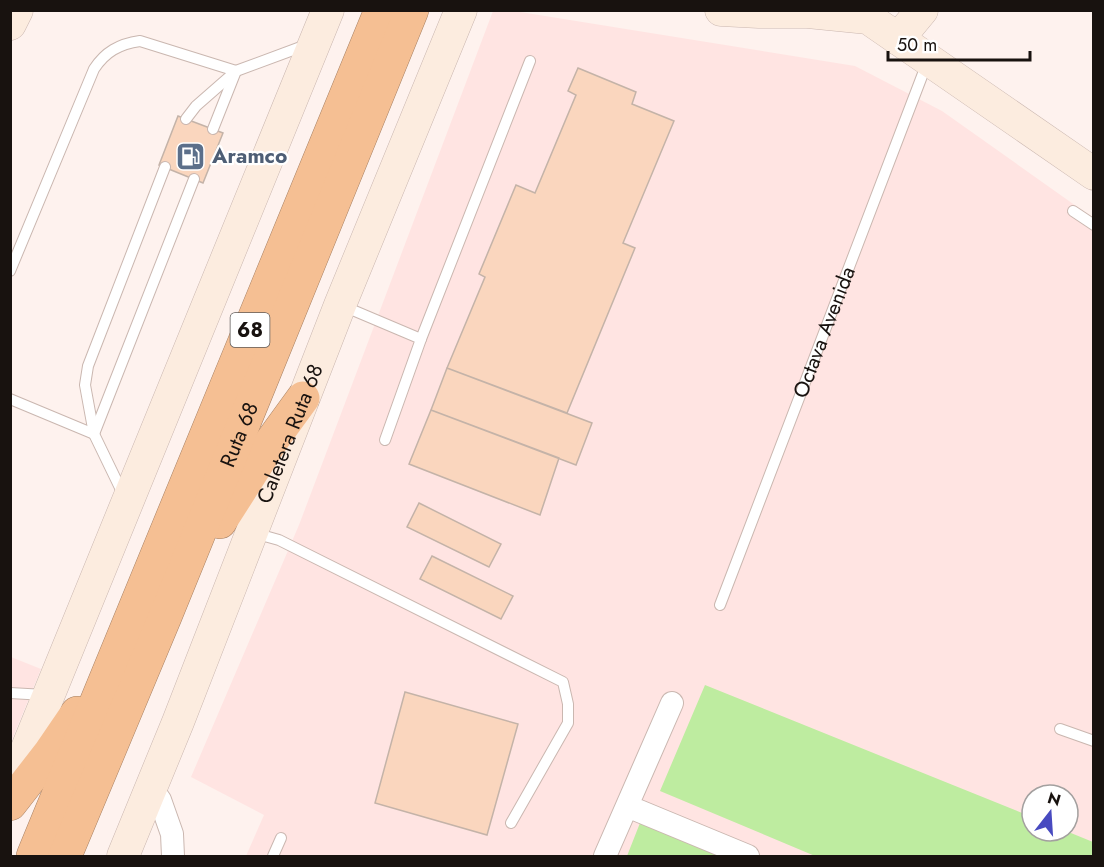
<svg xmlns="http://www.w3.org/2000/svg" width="1104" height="867" font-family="Jost,sans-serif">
<rect width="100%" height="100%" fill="#fef2ee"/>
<path fill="#ffe4e2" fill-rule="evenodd" d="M493 11H514L855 66 942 111 1093 218V856H246L264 815 191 777 299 525ZM1032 795H1068V831H1032Z
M11 657 41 669 11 742Z"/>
<path fill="#beeca0" d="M705 685 1032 817V831H1066L1093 842V856H815L660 791Z
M640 823 723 856H627Z"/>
<path fill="#fad6be" stroke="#c4b3a8" stroke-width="1.5" d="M578 68 636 92 632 104 674 121 623 243 635 248 567 413 447 368 485 277 479 274 516 185 535 193 576 95 568 91Z
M178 116 223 133 203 183 159 165Z
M447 368 592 423 576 465 431 410Z
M431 410 559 458 540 515 409 464Z
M419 503 501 544 489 567 407 527Z
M432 556 513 596 501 619 420 579Z
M405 692 518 724 487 835 375 803Z"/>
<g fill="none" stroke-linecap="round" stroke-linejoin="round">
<defs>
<g id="lane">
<path d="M186 119 196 106 236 71 309 44"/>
<path d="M1073 211 1094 225"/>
<path d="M10 271 94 69C105 52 119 44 140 41L236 71 213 129"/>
<path d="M343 306 421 339 385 440"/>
<path d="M421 339 530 61"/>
<path d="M10 399 94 434 194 179"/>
<path d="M124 496 94 434 85 385 88 366 165 167"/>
<path d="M254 533 279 540 563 682 568 704V723L511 823"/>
<path id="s1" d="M720 605 927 63"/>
<path d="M10 693 45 695"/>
<path d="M1060 729 1094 741"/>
<path d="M273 856 281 838"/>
</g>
<path id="street" d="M151 787 160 800 172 834 173 856
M627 806 748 856
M605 856 672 703"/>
<g id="secondary">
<path d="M721 10 759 12H808L868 18 1094 174"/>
<path d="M10 24 17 10"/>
<path d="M898 39 922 10"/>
<path d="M10 790 328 10"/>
<path id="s2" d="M123 856 178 722 340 305 461 10"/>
</g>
<g id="highway">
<path d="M220 522 271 442 303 398"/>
<path d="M10 804 49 754 77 713"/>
<path d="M33 856 381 10"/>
<path id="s3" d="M65 856 165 617 412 10"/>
</g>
</defs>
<use href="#lane" stroke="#cab7b0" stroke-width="12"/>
<use href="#street" stroke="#cab7b0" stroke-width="24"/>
<use href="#secondary" stroke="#cab7b0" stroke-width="33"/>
<use href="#highway" stroke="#a88265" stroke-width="34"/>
<use href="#lane" stroke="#fff" stroke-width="10"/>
<use href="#street" stroke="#fff" stroke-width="22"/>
<use href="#secondary" stroke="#fcecdf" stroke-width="32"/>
<use href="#highway" stroke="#f5bf93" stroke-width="33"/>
</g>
<defs>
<symbol id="fuel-square" viewBox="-11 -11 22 22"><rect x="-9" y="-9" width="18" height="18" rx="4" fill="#5c6f8a" stroke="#fff"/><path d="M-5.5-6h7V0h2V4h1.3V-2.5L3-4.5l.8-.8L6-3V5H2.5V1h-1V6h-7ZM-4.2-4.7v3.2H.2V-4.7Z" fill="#fff"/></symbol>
</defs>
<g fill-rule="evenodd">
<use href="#fuel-square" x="174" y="140" width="33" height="33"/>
</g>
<g text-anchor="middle" stroke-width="4.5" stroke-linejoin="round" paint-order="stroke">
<rect fill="#fff" stroke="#5d5957" stroke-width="1.5" x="230.5" y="313" width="39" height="34" rx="4.5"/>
<g font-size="20" font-weight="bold" fill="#18120f">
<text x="250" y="337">68</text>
</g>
<g font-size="21" font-weight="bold" fill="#4e5e75" stroke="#fff" text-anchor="start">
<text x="212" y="163">Aramco</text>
</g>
<g font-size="21" fill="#18120f" stroke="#fff">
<text dy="7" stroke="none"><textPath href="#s1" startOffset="292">Octava Avenida</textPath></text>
<text dy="7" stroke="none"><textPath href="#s2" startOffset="454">Caletera Ruta 68</textPath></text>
<text dy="7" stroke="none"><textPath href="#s3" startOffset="456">Ruta 68</textPath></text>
</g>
</g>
<rect width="1104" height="867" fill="none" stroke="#18120f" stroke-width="24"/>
<g transform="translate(1050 813) rotate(17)"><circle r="28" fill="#ffffff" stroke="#a3a09f" stroke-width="1.5"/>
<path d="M0-4.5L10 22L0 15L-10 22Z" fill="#484ac0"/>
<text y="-9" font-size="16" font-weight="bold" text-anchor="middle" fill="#18120f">N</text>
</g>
<path d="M888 51v9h142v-9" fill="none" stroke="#18120f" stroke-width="3"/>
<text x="897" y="51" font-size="18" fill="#18120f" stroke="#ffffff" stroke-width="4.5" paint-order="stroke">50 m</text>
</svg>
